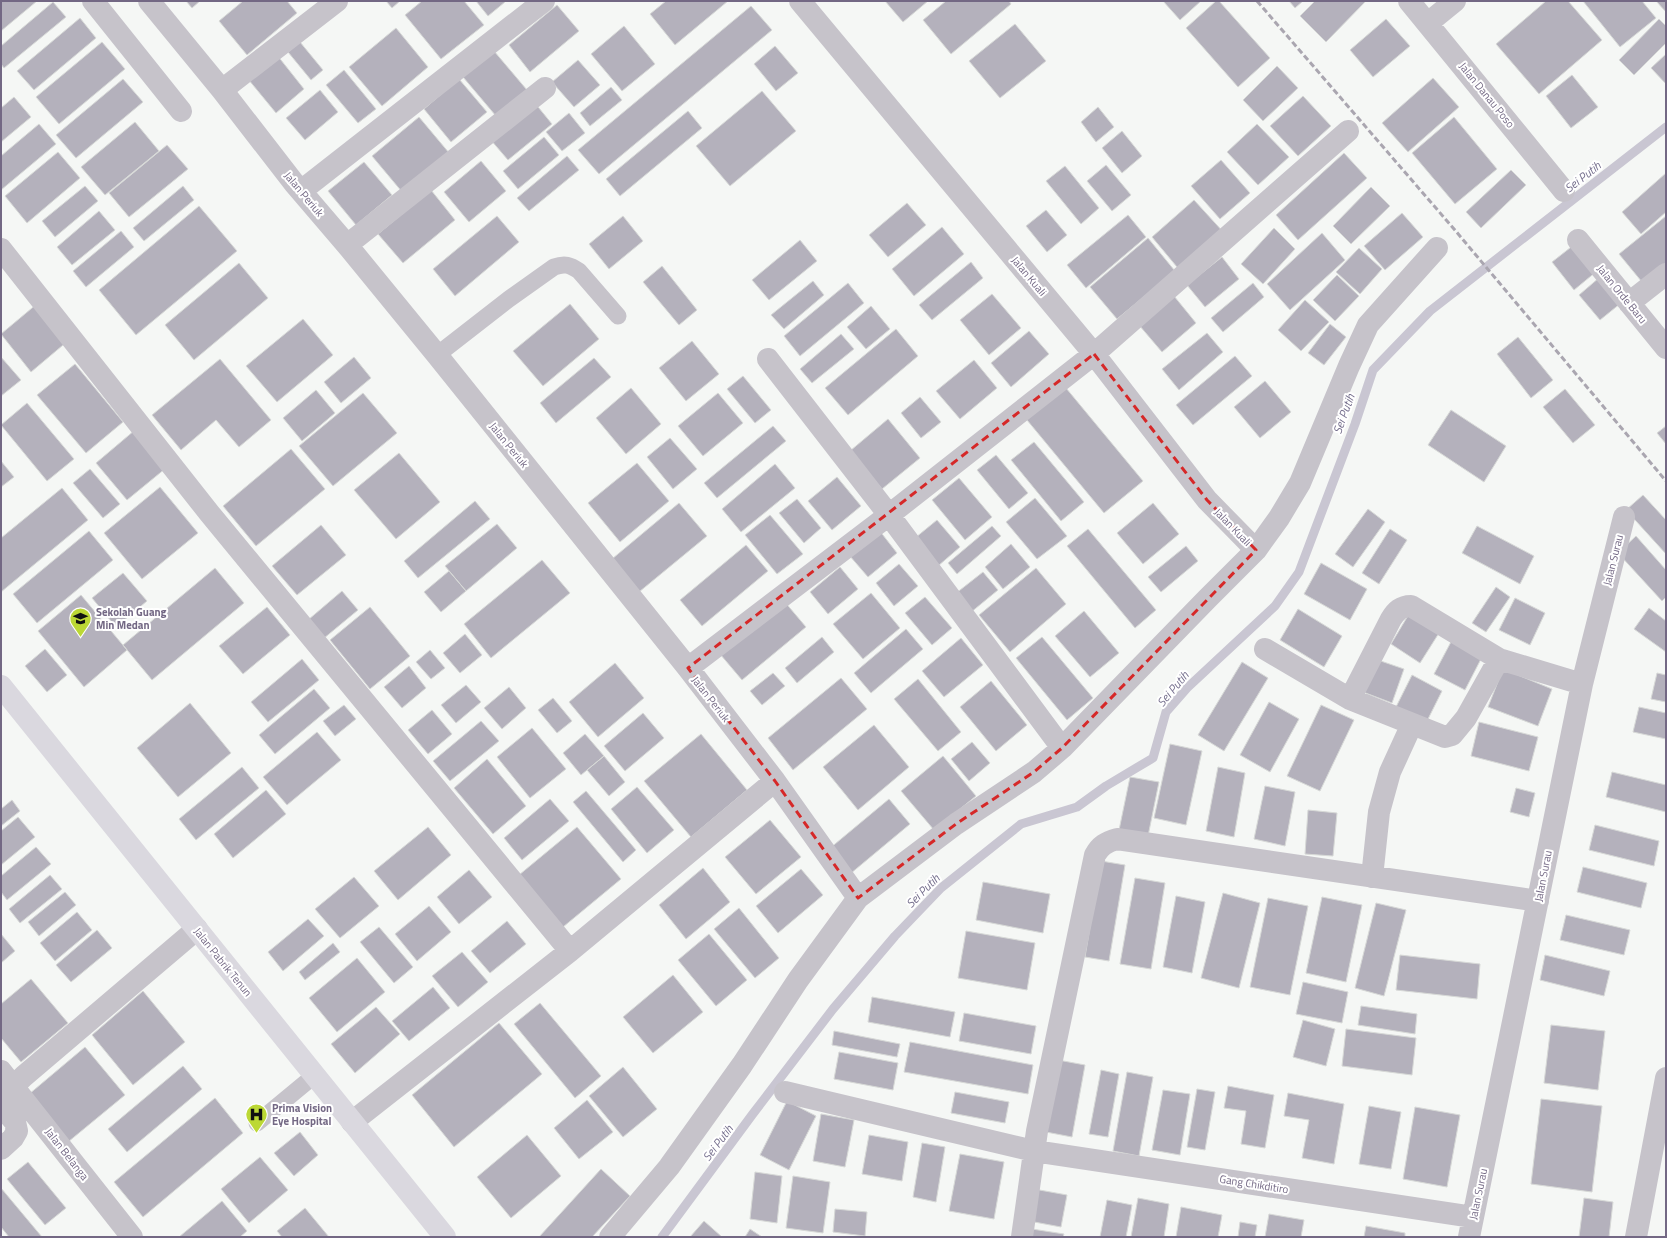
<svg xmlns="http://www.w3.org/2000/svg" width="1667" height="1238" font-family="'Titillium Web',sans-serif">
<rect width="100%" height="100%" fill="#f5f7f5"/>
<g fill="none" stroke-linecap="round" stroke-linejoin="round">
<path stroke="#c9c6d2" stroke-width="9" d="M662 1237 752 1115 833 1009 895 936 941 888 1021 824 1077 807 1106 786 1153 758 1166 712 1187 688 1275 606 1299 572 1355 424 1373 370 1430 311 1666 127"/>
</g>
<path fill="#b4b1bc" stroke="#d7d9d7" d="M1 1H37L1 31Z
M186 1H200L192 8Z
M243 1H287L297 13 247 55 219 21Z
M386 1H400L392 8Z
M422 1H464L484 25 441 59 405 15Z
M476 1H504L505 2 488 16Z
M666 1H728L675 45 650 14Z
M885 1H928L903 22Z
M946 1H1009L1011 4 951 54 923 20Z
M1163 1H1201L1180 20Z
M1216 1H1219L1270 58 1238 87 1186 28Z
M1289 1H1303L1295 8Z
M1315 1H1366L1326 42 1300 16Z
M1546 1H1568L1602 40 1539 94 1496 44Z
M1583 1H1642L1656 18 1620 47Z
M1656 1H1666V12Z
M53 2 66 17 4 68 1 64V46Z
M557 5 579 31 530 72 509 45Z
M751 6 772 30 599 174 578 150Z
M80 18 96 38 34 90 17 71Z
M1386 19 1410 46 1373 77 1350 50Z
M1659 19 1666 26V43L1634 75 1619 60Z
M1015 24 1046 61 1000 98 969 61Z
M624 26 655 64 622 91 591 54Z
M396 28 428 67 382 106 349 67Z
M102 42 125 69 59 124 36 97Z
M300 42 323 70 311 80 288 52Z
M775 46 798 73 776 91 754 64Z
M494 51 527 90 496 116 463 77Z
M1666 54V84L1651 68Z
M277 55 304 89 276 113 248 79Z
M578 60 600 85 574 107 552 82Z
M1277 66 1298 88 1263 121 1243 100Z
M344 70 376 109 358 123 326 85Z
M1572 75 1598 107 1571 128 1546 96Z
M1433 78 1459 107 1408 152 1382 123Z
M123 79 143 102 76 158 56 135Z
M459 79 487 112 451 142 424 109Z
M611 87 622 100 590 126 580 113Z
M320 90 338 112 305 140 286 118Z
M762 91 796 131 730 186 696 146Z
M1303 96 1331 126 1298 156 1270 126Z
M14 97 31 117 1 142V108Z
M534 102 552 124 508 160 490 139Z
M1098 107 1114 127 1096 142 1081 122Z
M688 111 702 128 620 196 606 179Z
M569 113 585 133 562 151 546 132Z
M419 117 450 154 403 193 372 156Z
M1454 117 1497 169 1455 204 1412 153Z
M135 122 159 151 105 195 81 167Z
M39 124 56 144 1 190V156Z
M1257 124 1289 157 1258 185 1227 152Z
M1122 131 1142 156 1122 173 1102 148Z
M544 137 559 155 518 189 503 171Z
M167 145 188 169 129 217 109 193Z
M58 152 80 178 27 223 5 196Z
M1344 153 1367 178 1298 240 1276 215Z
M567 156 579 170 529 211 517 198Z
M1221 160 1250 193 1220 219 1191 186Z
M481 161 506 191 469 222 444 192Z
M364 162 392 195 356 225 328 191Z
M1106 165 1131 195 1112 211 1087 181Z
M1065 166 1099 208 1081 224 1046 181Z
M1511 170 1526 185 1481 228 1466 212Z
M1666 173V212L1641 234 1622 212Z
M85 186 98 201 55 237 42 221Z
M183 186 194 200 144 241 133 228Z
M1371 187 1390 206 1351 244 1333 226Z
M431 190 455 220 403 263 378 234Z
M1194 200 1226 235 1182 273 1152 237Z
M907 203 926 225 888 257 869 235Z
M199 206 237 251 136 335 99 290Z
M1046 210 1067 235 1047 252 1026 226Z
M99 211 115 230 72 265 57 247Z
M1402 213 1423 237 1385 270 1364 246Z
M1128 215 1146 237 1086 288 1067 265Z
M497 216 519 242 455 296 433 269Z
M623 216 643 241 609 269 589 244Z
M1666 216V263L1642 282 1619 254Z
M942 227 964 254 914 296 892 269Z
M1274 228 1295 249 1263 284 1241 264Z
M121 231 134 247 86 287 73 271Z
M1322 233 1345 260 1290 310 1267 284Z
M1148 238 1175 271 1117 319 1090 287Z
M800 240 817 261 769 300 752 280Z
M1575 244 1597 271 1574 290 1552 262Z
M1359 248 1382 269 1360 294 1336 272Z
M1222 257 1239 279 1205 307 1187 285Z
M971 262 983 278 932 320 919 305Z
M239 263 268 298 194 360 165 325Z
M662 266 697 310 679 325 643 282Z
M1337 275 1359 296 1335 321 1313 300Z
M1600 277 1621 303 1600 320 1579 295Z
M813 281 824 295 784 329 771 315Z
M848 283 864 303 800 356 784 336Z
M1253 283 1264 297 1223 332 1211 318Z
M992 294 1021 328 989 355 960 320Z
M1174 296 1196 323 1162 352 1139 325Z
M1305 300 1329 322 1301 351 1278 330Z
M38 303 69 340 31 372 1 334Z
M570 304 599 339 543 386 513 351Z
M871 306 890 329 866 349 847 327Z
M303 319 333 355 277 402 246 366Z
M1330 324 1346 337 1324 365 1308 353Z
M896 329 918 356 848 415 825 388Z
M1029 331 1049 354 1011 387 991 363Z
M1207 333 1223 352 1179 390 1162 369Z
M841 334 854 349 812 383 800 369Z
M1518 337 1553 380 1531 398 1497 354Z
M692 341 719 374 686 401 659 368Z
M1235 356 1252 376 1193 425 1176 405Z
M1 357 21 380 1 396Z
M354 357 371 378 341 403 324 382Z
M594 358 611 377 556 423 540 403Z
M220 359 271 420 239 447 216 420 181 450 152 415Z
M974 360 997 388 960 419 936 391Z
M75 364 123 422 86 453 37 395Z
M743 376 771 410 755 423 727 389Z
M1265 381 1291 412 1260 438 1234 407Z
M1061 382 1143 481 1104 513 1022 414Z
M631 388 661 424 626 454 596 418Z
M1565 389 1595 425 1573 443 1543 407Z
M316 390 335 413 302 441 283 418Z
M363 393 397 433 333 486 299 446Z
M718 393 743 423 703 456 678 426Z
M920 397 941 422 921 438 901 413Z
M27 403 74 459 47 481 1 425Z
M1451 410 1506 446 1484 482 1428 445Z
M888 419 920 458 882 489 850 451Z
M773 426 786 441 717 498 704 483Z
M1666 426V444L1657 433Z
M135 430 166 468 127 500 96 463Z
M670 438 697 469 673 489 647 457Z
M1034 442 1084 502 1061 521 1011 460Z
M291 449 325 489 256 546 223 506Z
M399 453 440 502 396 539 354 490Z
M996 455 1028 493 1009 509 977 470Z
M1 461 14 477 1 487Z
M637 463 669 501 620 542 588 503Z
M775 464 795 488 741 532 722 509Z
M90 469 120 504 103 518 73 483Z
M837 477 861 506 832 530 808 501Z
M959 478 992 517 965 540 932 500Z
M160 487 198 533 142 579 104 533Z
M62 488 88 520 1 592V538Z
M1643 495 1666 520V554L1626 510Z
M1035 498 1067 536 1037 559 1006 522Z
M797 499 821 528 804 543 779 513Z
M475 501 490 519 418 578 404 561Z
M679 503 707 536 639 592 612 559Z
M1153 503 1179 534 1143 564 1117 533Z
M1368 509 1385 522 1353 567 1335 554Z
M770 515 803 554 777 574 745 535Z
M937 520 960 547 938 566 915 538Z
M497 524 517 548 466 591 445 566Z
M321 525 346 555 297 595 272 566Z
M992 526 1001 536 957 574 948 563Z
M1477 526 1534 556 1520 584 1462 553Z
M1088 529 1156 610 1135 628 1067 546Z
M1390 529 1407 540 1379 584 1362 573Z
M879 530 897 553 868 577 849 555Z
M89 531 113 560 37 623 13 594Z
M1636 536 1666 570V597L1662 601 1618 553Z
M1011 544 1030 567 1003 589 985 567Z
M746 545 768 571 702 626 680 600Z
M1186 546 1198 561 1161 592 1148 577Z
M542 560 570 593 491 658 464 624Z
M1321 563 1367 589 1350 620 1304 594Z
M899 564 918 586 894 606 876 583Z
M840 567 858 589 828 614 810 592Z
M215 568 244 603 152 680 123 645Z
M1036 568 1066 604 1010 652 979 615Z
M449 571 466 591 441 612 424 592Z
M983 572 998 590 970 613 955 594Z
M123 573 147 601 116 627 92 598Z
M1496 587 1510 597 1486 632 1472 623Z
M342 591 358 610 323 639 308 620Z
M871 593 900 628 863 659 833 624Z
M81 595 127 650 84 687 38 631Z
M925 597 952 628 932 645 905 613Z
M1515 598 1545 613 1530 645 1499 630Z
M784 601 806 627 742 680 720 654Z
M267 607 290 635 243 674 219 646Z
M370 607 410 656 370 689 330 640Z
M1649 608 1666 621V652L1634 629Z
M1298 609 1342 636 1324 667 1280 640Z
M1084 611 1119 653 1090 677 1055 636Z
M1409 614 1439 633 1420 663 1391 644Z
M906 629 923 649 871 693 854 673Z
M465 634 482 655 460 673 443 653Z
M822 637 834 652 797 683 785 668Z
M1042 637 1093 698 1067 720 1016 658Z
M961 638 983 665 944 697 922 671Z
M1452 640 1482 657 1465 690 1434 674Z
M45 649 67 675 47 692 25 666Z
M430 650 445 668 431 679 416 662Z
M302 659 319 680 268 722 251 702Z
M1375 659 1404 669 1392 703 1363 692Z
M1242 662 1268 678 1224 751 1198 735Z
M615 663 644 698 598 737 569 702Z
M409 666 426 688 402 708 384 687Z
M1503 669 1552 689 1538 726 1488 707Z
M773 673 785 686 762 705 750 691Z
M1657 673 1666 675V702L1651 699Z
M1412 675 1442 691 1426 723 1396 707Z
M841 678 867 709 793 770 768 738Z
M918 679 961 732 938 751 894 699Z
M991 681 1027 725 996 751 960 707Z
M466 685 481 702 456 723 441 705Z
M509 687 526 708 502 729 484 708Z
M314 689 330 708 275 754 259 735Z
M553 698 572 721 557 733 538 710Z
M1269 702 1299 719 1270 772 1240 755Z
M190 703 231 753 178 797 137 748Z
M344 705 356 719 335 736 323 721Z
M1321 705 1354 720 1320 791 1287 776Z
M1639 707 1666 713V739L1633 732Z
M432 710 452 734 428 754 408 730Z
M643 713 664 738 625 771 604 746Z
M481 721 499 741 450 781 433 761Z
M1479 722 1538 737 1529 771 1471 756Z
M874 725 909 767 858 810 823 767Z
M532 728 566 769 530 798 497 757Z
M317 732 341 760 287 805 263 777Z
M585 734 604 756 581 775 563 753Z
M701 734 747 790 691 837 644 781Z
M972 742 990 763 969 781 951 759Z
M1170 744 1202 751 1186 825 1154 818Z
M604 756 625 782 609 796 587 770Z
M943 756 976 796 934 830 901 791Z
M487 759 526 806 493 834 454 788Z
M242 767 259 788 196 840 179 819Z
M1218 767 1245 773 1234 837 1206 831Z
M1612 772 1666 785V812L1606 797Z
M1130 777 1159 782 1147 841 1118 835Z
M1265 786 1295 792 1285 846 1254 839Z
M637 787 674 830 647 853 611 809Z
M1516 788 1535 793 1529 817 1510 812Z
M266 790 286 814 233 858 214 834Z
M586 791 636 850 623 862 573 802Z
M550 799 569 821 522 860 504 838Z
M889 799 910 824 850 874 829 849Z
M12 800 20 811 1 826V809Z
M1308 810 1337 813 1333 856 1305 854Z
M18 817 35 837 1 865V831Z
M770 820 801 857 756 894 725 857Z
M1595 825 1659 841 1654 866 1589 850Z
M428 827 451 855 398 900 374 871Z
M577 827 621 879 563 927 519 875Z
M36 847 51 864 7 900 1 892V876Z
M1101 861 1125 865 1109 961 1085 957Z
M1583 867 1647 883 1641 908 1577 892Z
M703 868 730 902 686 939 659 905Z
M801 869 823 895 778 933 756 906Z
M469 870 492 897 459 924 437 897Z
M50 875 62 889 20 923 9 909Z
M354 877 379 906 340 938 315 909Z
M1135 878 1165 883 1151 969 1120 964Z
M983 882 1050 894 1043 933 976 920Z
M65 892 76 905 39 936 28 922Z
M1223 893 1260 903 1239 988 1201 978Z
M1176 896 1205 902 1192 973 1163 967Z
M1322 897 1362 905 1346 982 1306 973Z
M1268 898 1308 906 1290 995 1250 987Z
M1376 903 1406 910 1384 996 1355 988Z
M429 906 451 932 417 961 395 934Z
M739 908 779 958 755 978 714 929Z
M77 912 92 930 55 961 40 943Z
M1566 915 1630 930 1624 955 1560 940Z
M308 919 324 936 283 971 268 952Z
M507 921 526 944 490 973 471 951Z
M379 927 413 967 394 983 360 942Z
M97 930 112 948 71 982 56 965Z
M966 931 1035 943 1027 990 958 978Z
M1 934 15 951 1 963Z
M709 934 747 980 716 1006 678 960Z
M333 943 340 952 305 980 299 972Z
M462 952 488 982 458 1007 432 976Z
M1400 955 1480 964 1477 999 1396 990Z
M1545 955 1610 971 1604 996 1540 980Z
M357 958 385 992 337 1032 309 998Z
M673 975 703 1012 653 1053 623 1017Z
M31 979 68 1023 21 1062 1 1038V1004Z
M1303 982 1348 992 1342 1023 1296 1014Z
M433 987 450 1008 409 1041 392 1021Z
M143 991 185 1042 133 1085 92 1035Z
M872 997 955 1012 950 1037 868 1022Z
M540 1003 601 1076 575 1098 514 1024Z
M1361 1006 1417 1014 1415 1034 1358 1025Z
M376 1007 400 1034 355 1073 331 1044Z
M964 1013 1036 1026 1031 1054 959 1041Z
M1303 1020 1335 1029 1326 1066 1293 1057Z
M499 1023 542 1074 454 1147 412 1095Z
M1551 1025 1605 1031 1598 1090 1544 1083Z
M1346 1029 1416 1038 1412 1075 1342 1066Z
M834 1031 900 1044 897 1057 832 1045Z
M910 1042 1033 1065 1028 1094 904 1072Z
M85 1047 125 1095 68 1142 28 1095Z
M839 1052 898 1063 893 1090 834 1079Z
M1058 1060 1085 1065 1072 1137 1046 1132Z
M183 1066 202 1089 127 1152 108 1129Z
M623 1067 657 1109 623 1137 589 1096Z
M1101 1070 1119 1074 1108 1137 1089 1134Z
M1127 1072 1153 1077 1139 1156 1113 1151Z
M1228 1086 1274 1095 1265 1148 1241 1144 1246 1111 1224 1108Z
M1197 1089 1215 1092 1205 1150 1187 1147Z
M1163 1090 1190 1094 1180 1155 1152 1150Z
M955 1092 1009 1102 1005 1123 951 1113Z
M1288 1093 1344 1104 1334 1164 1302 1158 1309 1120 1284 1116Z
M215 1098 243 1133 143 1217 114 1182Z
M1541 1099 1602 1106 1592 1192 1531 1184Z
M587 1100 613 1132 579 1159 554 1128Z
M787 1101 816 1116 789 1170 760 1155Z
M1369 1106 1401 1112 1391 1169 1359 1164Z
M1415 1107 1460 1115 1447 1187 1403 1179Z
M821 1114 854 1120 845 1167 813 1161Z
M300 1132 318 1155 294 1176 274 1153Z
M527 1135 561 1176 511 1218 477 1177Z
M869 1135 908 1142 902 1181 862 1174Z
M922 1143 945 1147 936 1202 913 1197Z
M960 1154 1004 1162 994 1219 949 1211Z
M260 1157 288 1190 249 1223 221 1189Z
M28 1162 66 1208 45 1225 7 1179Z
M601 1169 630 1196 592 1237H539Z
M755 1172 782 1176 777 1223 750 1219Z
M793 1176 830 1182 823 1233 786 1228Z
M1 1188 42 1237H9L1 1227Z
M1034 1189 1067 1195 1061 1227 1029 1221Z
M1138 1198 1169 1204 1164 1237H1131Z
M1584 1198 1613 1202 1609 1237H1579Z
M1107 1200 1132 1205 1126 1237H1100Z
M222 1201 247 1231 240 1237H179Z
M1181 1207 1222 1215 1218 1237H1176Z
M305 1208 329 1237H282L277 1231Z
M835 1209 867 1212 865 1236 833 1232Z
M1269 1214 1304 1220 1301 1237H1265Z
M704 1221 722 1237H690Z
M1240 1222 1257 1225 1255 1237H1238Z
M1366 1226 1405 1233V1237H1364Z
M750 1229 762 1237H745Z
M1032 1229 1064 1234 1063 1237H1031Z"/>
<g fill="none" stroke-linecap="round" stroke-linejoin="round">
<path stroke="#c6c3ca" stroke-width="17" d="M437 355 509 299 554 267C565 263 570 265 579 271L618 316
M257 1123 315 1075"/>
<path stroke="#c6c3ca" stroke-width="22" d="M93 1 181 111
M149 1 222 90 294 183 347 245 437 355 688 668 775 781 858 898
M800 1 1094 354 1207 500 1256 550
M1409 1 1564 191
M1428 23 1455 1
M222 90 337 1
M301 191 544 1
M1578 240 1666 348
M347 245 545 88
M1 249 210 514 570 951
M1629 303 1666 274
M768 359 889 515 1062 748
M1265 649 1350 699 1445 737 1452 735 1466 718 1499 659
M688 668 889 515 1094 354 1348 131
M1350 699 1391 619C1396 611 1401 606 1411 606L1499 659 1582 684
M1372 877 1379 812 1390 772 1412 724
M1 1071 132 1237
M785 1092 1034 1151 1473 1217
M1 1098 24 1076 197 929
M1 1106 15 1122 17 1131 13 1138 1 1149
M352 1122 570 951 775 781
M610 1237 669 1167 742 1065 798 980 858 898 956 824 1034 772 1062 748 1207 599 1256 550 1279 518 1300 483 1349 366 1368 325 1437 248
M1022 1237 1037 1131 1095 855C1100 846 1106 842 1117 839L1538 901
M1469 1237 1582 684 1624 517
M1636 1237 1666 1078"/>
<path stroke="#dad8df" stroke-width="22" d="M1 686 445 1237"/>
<path stroke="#aaa6b0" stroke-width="3" stroke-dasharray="6 3" stroke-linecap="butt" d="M1257 1 1454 229 1666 481"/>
</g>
<path fill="none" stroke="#d62828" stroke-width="3" stroke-dasharray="8 5" stroke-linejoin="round" d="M1094 354 1207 500 1256 550 1062 748 1034 772 956 824 858 898 775 781 688 668Z"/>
<defs>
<symbol id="school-pin" viewBox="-11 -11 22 30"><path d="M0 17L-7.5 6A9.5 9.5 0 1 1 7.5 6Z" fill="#bcd835" stroke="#fff"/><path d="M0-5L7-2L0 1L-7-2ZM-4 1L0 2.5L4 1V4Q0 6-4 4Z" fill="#111"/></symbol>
<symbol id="hospital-pin" viewBox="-11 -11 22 30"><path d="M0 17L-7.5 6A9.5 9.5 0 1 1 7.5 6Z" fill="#bcd835" stroke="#fff"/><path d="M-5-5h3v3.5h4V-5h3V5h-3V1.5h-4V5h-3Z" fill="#111"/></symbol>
</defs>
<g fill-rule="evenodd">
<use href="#school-pin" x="68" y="606" width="25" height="34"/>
<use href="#hospital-pin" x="244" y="1102" width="25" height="34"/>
</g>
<g text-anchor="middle" stroke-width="4" stroke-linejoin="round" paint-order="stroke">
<g font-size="11" fill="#736884" stroke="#fff">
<text transform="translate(1487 95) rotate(51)" y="4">Jalan Danau Poso</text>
<text transform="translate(304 194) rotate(50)" y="4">Jalan Periuk</text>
<text transform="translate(1029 276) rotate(50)" y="4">Jalan Kuali</text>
<text transform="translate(1622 294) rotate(51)" y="4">Jalan Orde Baru</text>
<text transform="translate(509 445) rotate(51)" y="4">Jalan Periuk</text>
<text transform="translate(1233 527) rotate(46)" y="4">Jalan Kuali</text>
<text transform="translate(1613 560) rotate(-76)" y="4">Jalan Surau</text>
<text transform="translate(711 699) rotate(52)" y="4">Jalan Periuk</text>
<text transform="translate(1543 876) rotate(-79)" y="4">Jalan Surau</text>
<text transform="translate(223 962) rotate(51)" y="4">Jalan Pabrik Tenun</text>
<text transform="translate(67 1154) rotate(52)" y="4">Jalan Belanga</text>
<text transform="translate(1254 1184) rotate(9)" y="4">Gang Chikditiro</text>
<text transform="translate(1478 1194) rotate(-78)" y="4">Jalan Surau</text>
</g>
<g font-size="11" font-weight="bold" fill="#736884" stroke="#fff" text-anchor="start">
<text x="96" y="616">Sekolah Guang<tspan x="96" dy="13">Min Medan</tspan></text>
<text x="272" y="1112">Prima Vision<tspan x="272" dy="13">Eye Hospital</tspan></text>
</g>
<g font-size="12" font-style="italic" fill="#756f8d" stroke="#fff">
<text transform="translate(1583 177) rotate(-38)" y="4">Sei Putih</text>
<text transform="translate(1344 414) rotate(-70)" y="4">Sei Putih</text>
<text transform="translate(1173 689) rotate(-50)" y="4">Sei Putih</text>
<text transform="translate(923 891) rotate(-45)" y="4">Sei Putih</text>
<text transform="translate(718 1143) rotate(-53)" y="4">Sei Putih</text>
</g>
</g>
<rect width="1667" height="1238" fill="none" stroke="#736884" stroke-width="4"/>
</svg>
